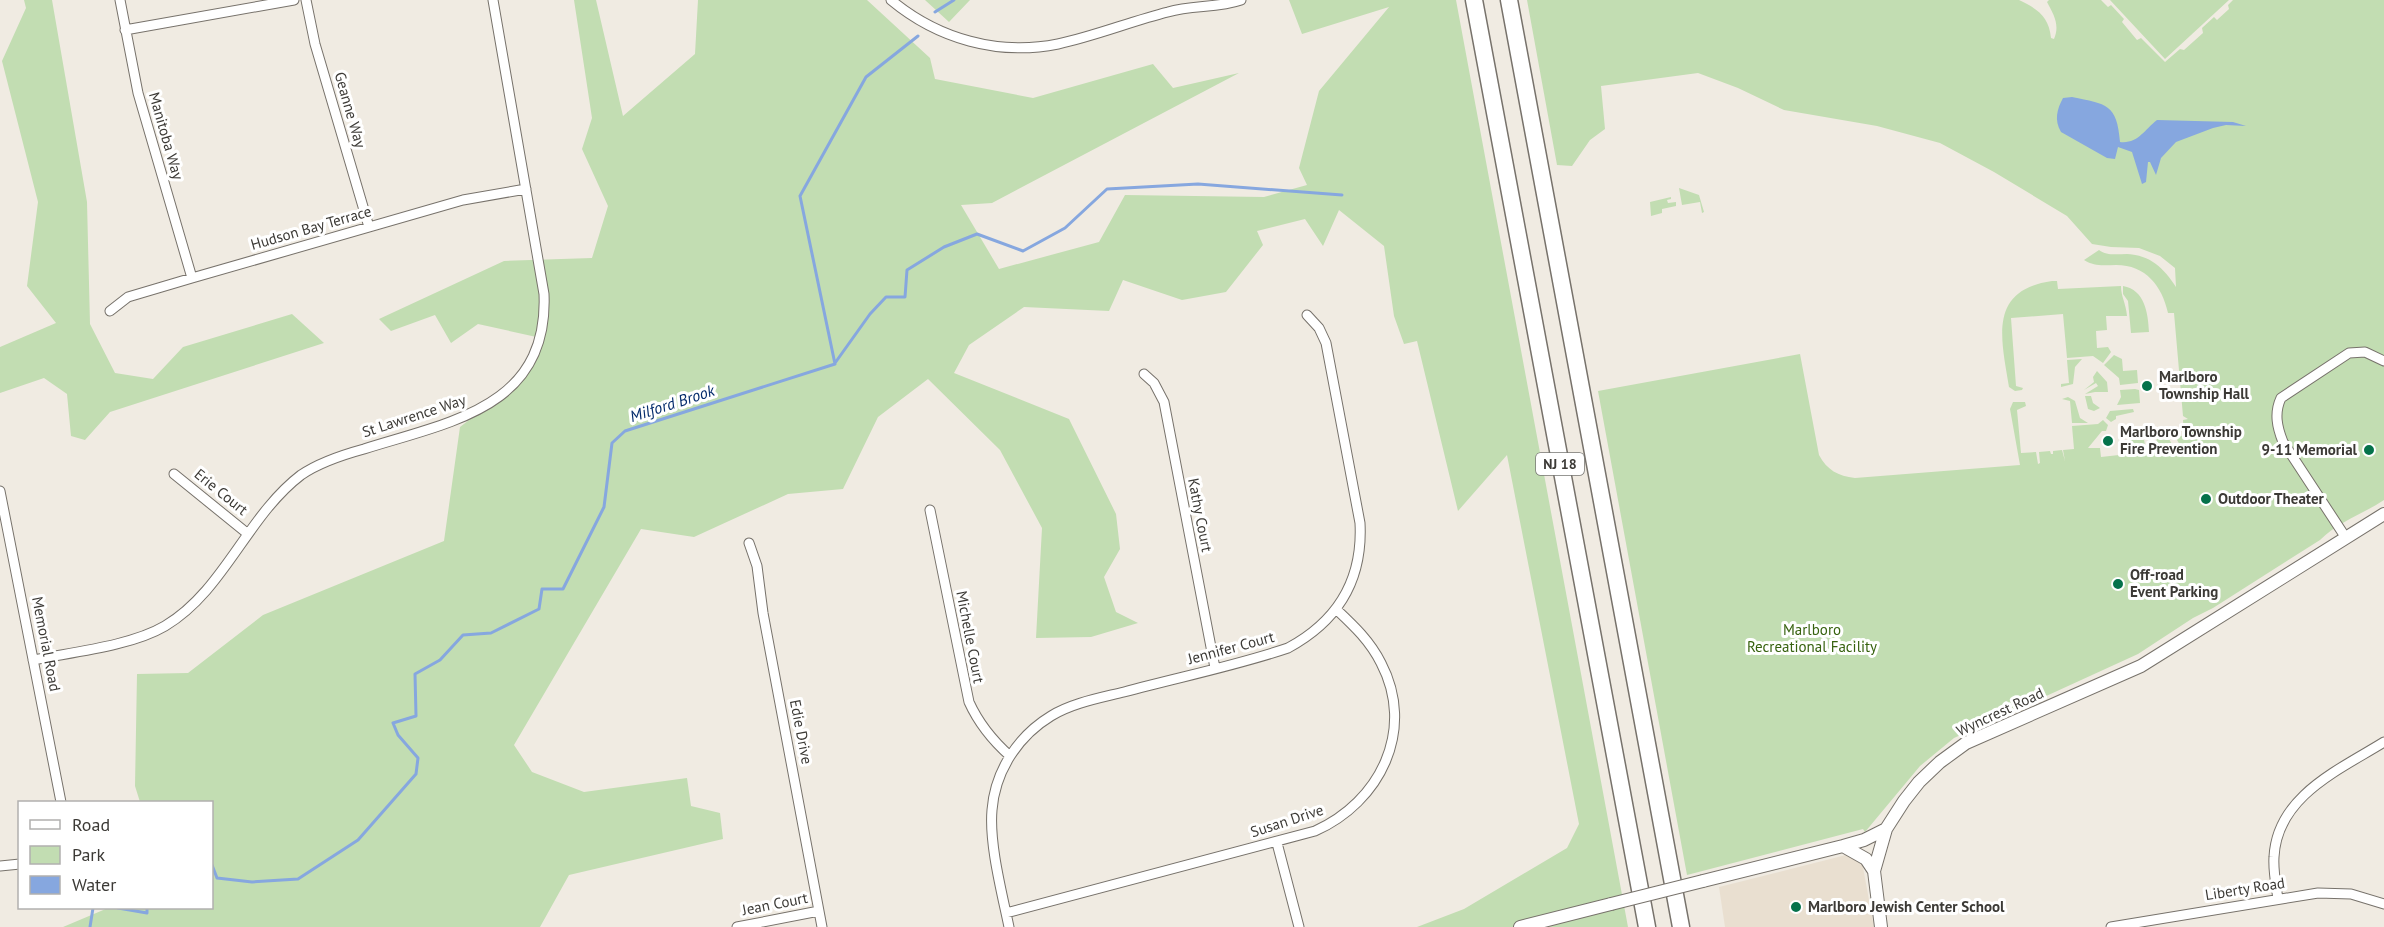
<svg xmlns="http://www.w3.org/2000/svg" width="2384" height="927" font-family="'PT Sans',sans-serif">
<rect width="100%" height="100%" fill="#f0ebe2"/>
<path fill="#e9dfd0" d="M1846 855H1850L1862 862 1874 927H1725L1719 887Z"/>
<path fill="#c2ddb2" d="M24 0H52L87 202 90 324 115 373 153 379 183 347 292 314 324 343 110 412 85 440 71 436 67 394 44 378 0 393V347L56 323 27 286 38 202 2 61 26 8Z
M574 0H596L623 116 695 54 698 0H867L930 58 935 79 1033 98 1153 64 1173 88 1239 73 992 203 961 205 999 269 1099 242 1125 195 1264 197 1307 185 1299 168 1319 91 1389 7 1302 34 1289 0H1456L1628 927H1417L1464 909 1567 848 1579 824 1507 455 1458 511 1417 341 1404 344 1394 316 1384 246 1339 210 1323 246 1305 219 1257 231 1263 245 1226 292 1182 300 1123 280 1109 311 1024 307 969 345 954 373 1069 419 1116 514 1120 549 1104 577 1116 612 1138 623 1091 637 1036 638 1042 528 1000 450 928 379 878 417 843 489 788 494 694 537 641 529 514 745 532 772 584 792 687 778 691 806 720 813 723 839 569 875 540 927H63L108 908H212V802H140L135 786 137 674 188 673 263 615 444 541 460 427 524 377 541 338 478 324 451 343 435 315 391 331 379 319 504 261 592 258 608 206 582 149 592 118Z
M925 0H970L949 22Z
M1527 0H2019C2038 9 2049 17 2051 38L2054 39C2060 25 2054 15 2047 2L2049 0H2101L2108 7 2111 5 2124 19 2122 22 2137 40 2141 38 2165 62 2180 49 2184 50 2203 33 2202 28 2214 17 2217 20 2229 9 2228 5 2233 0H2384V500C2363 514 2338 522 2320 540L2213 608 2193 618 2138 654 1954 738 1920 766 1865 832 1863 829 1687 875 1598 391 1800 354 1819 455C1827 470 1838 476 1855 478L2020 465 2010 409 2013 402H2025L2026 406 2017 410 2021 453 2036 452 2038 464 2040 463 2039 452 2050 451 2051 454H2053V451L2062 450 2065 461 2063 450 2074 449 2072 426 2098 424 2103 420 2108 425 2106 431H2102L2088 448H2100L2101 457 2119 455 2118 441 2144 439 2145 446 2156 445 2157 438 2168 437 2176 452H2184L2177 440 2178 437 2184 435 2183 420 2188 419 2183 416 2174 313H2168C2162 286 2146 265 2116 265 2104 265 2095 267 2084 260L2099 250C2107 256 2117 254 2127 254 2150 255 2164 268 2176 287L2175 268 2160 256 2139 248 2111 247 2092 244 2067 216 1994 172 1940 143 1877 126 1784 110 1738 88 1698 73 1601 86 1605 129 1590 140 1572 166 1557 165Z
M2110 0H2229L2165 59Z
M1679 188 1699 195 1704 212 1702 213 1700 202 1682 205Z
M1671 197V199L1667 200 1668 203 1676 202V206L1662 209V213L1651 216 1650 202Z
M2052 281H2057L2058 289 2121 286C2121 297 2126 303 2127 316H2106L2107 330 2096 331 2097 348 2108 347 2111 352 2103 363 2093 356 2067 358 2063 314 2011 318 2016 386 2023 388 2022 390 2015 391 2009 387C2001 338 1988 290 2052 281Z
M2123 286C2145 290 2148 313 2149 332L2131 333 2128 301 2123 294Z
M2114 355 2122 359 2123 371 2137 370 2138 383 2120 385 2119 378 2104 365Z
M2082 359 2075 367 2073 384 2061 387V384L2069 383 2067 360Z
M2097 371 2107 382 2108 392H2095L2085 394 2098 386 2096 383 2084 390 2094 382 2093 377Z
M2135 389 2139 390 2140 403 2117 405 2121 397 2120 390Z
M2085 396H2091L2093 403 2100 408 2094 411 2088 409Z
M2068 397 2075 401 2080 418 2088 423H2072L2070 401 2062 399Z
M2133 409 2134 412 2116 416V419L2111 422 2106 418 2110 411Z"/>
<path fill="#86a7df" d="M2072 97C2107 104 2117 104 2120 142 2138 144 2144 130 2157 120L2233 122 2246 126 2226 125 2213 128 2176 142 2161 158 2156 175 2150 162H2148L2146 182 2142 184 2132 152 2118 147 2115 159 2107 158 2061 132C2054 120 2057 109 2063 98Z"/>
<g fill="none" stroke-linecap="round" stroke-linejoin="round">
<path stroke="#86a7df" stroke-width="3" d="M935 12 954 0
M835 363 870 314 886 297H905L907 270 944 247 977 234 1023 251 1065 228 1107 189 1198 184 1342 195
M212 865 217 878 252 882 298 879 358 840 416 774 418 758 398 735 393 723 416 716 415 674 440 660 463 635 491 633 539 609 542 589H563L604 507 612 443 625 431 835 364 800 196 866 77 918 36
M118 908 147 913V908
M90 927 93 908"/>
<defs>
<path id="minor" d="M120 0 138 93 192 278
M306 0 315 44 369 227
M891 0C938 39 998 56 1058 44 1095 36 1132 21 1168 12 1192 5 1218 8 1241 0
M125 30 294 0
M110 311 128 297 192 278 463 200 526 189
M1144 374 1154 383 1164 402 1215 668
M174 474 248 534
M0 491 61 802
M930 510 969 702C979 724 992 740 1010 756
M2346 538 2283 442C2277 427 2274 413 2281 398L2349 353 2365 352 2384 361
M749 543 757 566 763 613 822 927
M33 660C73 652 131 646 165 626 224 591 247 516 301 475 320 462 342 455 364 449 449 422 549 408 544 294L493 0
M1277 843 1299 927
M0 866 20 864
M2278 899C2276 885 2273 871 2274 857 2277 796 2339 770 2384 742
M1006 913 1315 831C1380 802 1416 730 1381 663 1370 641 1354 626 1337 610
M737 927 819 911
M1009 927C1002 893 989 844 992 810 995 771 1018 736 1051 716 1072 703 1100 698 1124 692 1179 677 1235 666 1288 648 1338 621 1363 580 1360 523L1326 343 1319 328 1307 315
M2111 927 2318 893 2351 894 2384 904"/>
<path id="tertiary" d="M1843 846 1866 859 1874 871
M1703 881 1843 846 1864 840 1886 829 1904 801 1919 782 1940 762 1966 743 2141 666 2384 514
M1520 927 1611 904
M1881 927 1874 871 1886 829"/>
<path id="motorway" d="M1474 0 1647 927
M1509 0 1681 927"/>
</defs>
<use href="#minor" stroke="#77726b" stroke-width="11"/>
<use href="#tertiary" stroke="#77726b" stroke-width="14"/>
<use href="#motorway" stroke="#77726b" stroke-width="19"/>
<use href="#minor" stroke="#fff" stroke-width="9"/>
<use href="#tertiary" stroke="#fff" stroke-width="12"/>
<use href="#motorway" stroke="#fff" stroke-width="16"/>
<defs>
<path id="tertiary-bridge" d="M1611 904 1703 881"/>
</defs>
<use href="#tertiary-bridge" stroke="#77726b" stroke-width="14" stroke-linecap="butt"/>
<use href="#tertiary-bridge" stroke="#fff" stroke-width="12"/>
</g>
<g fill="#05724b" stroke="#fff" stroke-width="2">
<circle cx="2147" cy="386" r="6"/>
<circle cx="2108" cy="441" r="6"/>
<circle cx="2369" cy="450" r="6"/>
<circle cx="2206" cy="499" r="6"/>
<circle cx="2118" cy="584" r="6"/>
<circle cx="1796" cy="907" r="6"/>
</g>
<g text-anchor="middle" stroke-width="6" stroke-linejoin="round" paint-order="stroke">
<rect fill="#fff" stroke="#767572" stroke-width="1.5" x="1536" y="453" width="48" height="22" rx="4.5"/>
<g font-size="14" font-weight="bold" fill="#3c3a36">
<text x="1560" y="469">NJ 18</text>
</g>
<g font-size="15" fill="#3c3a36" stroke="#fff">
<text transform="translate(350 110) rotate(74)" y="5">Geanne Way</text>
<text transform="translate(166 136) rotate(74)" y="5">Manitoba Way</text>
<text transform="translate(311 228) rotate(-16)" y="5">Hudson Bay Terrace</text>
<text transform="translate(414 416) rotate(-18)" y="5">St Lawrence Way</text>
<text transform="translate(221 492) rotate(39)" y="5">Erie Court</text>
<text transform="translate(1200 515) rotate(79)" y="5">Kathy Court</text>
<text transform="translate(970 637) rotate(79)" y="5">Michelle Court</text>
<text transform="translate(46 644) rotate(79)" y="5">Memorial Road</text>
<text transform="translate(1231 648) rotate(-15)" y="5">Jennifer Court</text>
<text transform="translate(2000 712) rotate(-25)" y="5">Wyncrest Road</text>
<text transform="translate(801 732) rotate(79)" y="5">Edie Drive</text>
<text transform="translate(1287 821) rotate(-18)" y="5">Susan Drive</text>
<text transform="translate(2245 889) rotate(-9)" y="5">Liberty Road</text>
<text transform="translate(775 904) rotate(-11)" y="5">Jean Court</text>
</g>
<g font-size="15" font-weight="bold" fill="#3c3a36" stroke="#fff" text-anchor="start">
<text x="2159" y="382">Marlboro<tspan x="2159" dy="17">Township Hall</tspan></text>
<text x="2120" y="437">Marlboro Township<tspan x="2120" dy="17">Fire Prevention</tspan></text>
<text x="2357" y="455" text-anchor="end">9-11 Memorial</text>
<text x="2218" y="504">Outdoor Theater</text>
<text x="2130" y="580">Off-road<tspan x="2130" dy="17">Event Parking</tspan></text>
<text x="1808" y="912">Marlboro Jewish Center School</text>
</g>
<g font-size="15" fill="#37620f" stroke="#fff">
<text x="1812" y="635">Marlboro<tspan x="1812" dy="17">Recreational Facility</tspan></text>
</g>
<g font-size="16" font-style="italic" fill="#052c6c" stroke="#fff">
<text transform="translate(672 403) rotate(-18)" y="6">Milford Brook</text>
</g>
</g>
<rect x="18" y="801" width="195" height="108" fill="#ffffff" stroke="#b1b0af" stroke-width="1.5"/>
<rect x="30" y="820" width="30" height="9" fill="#ffffff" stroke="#b1b0af" stroke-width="1.5"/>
<text x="72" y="831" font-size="18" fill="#3c3a36">Road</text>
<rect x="30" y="846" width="30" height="18" fill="#c2ddb2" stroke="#b1b0af" stroke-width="1.5"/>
<text x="72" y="861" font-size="18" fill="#3c3a36">Park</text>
<rect x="30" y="876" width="30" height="18" fill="#86a7df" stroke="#b1b0af" stroke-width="1.5"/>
<text x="72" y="891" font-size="18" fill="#3c3a36">Water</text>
</svg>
